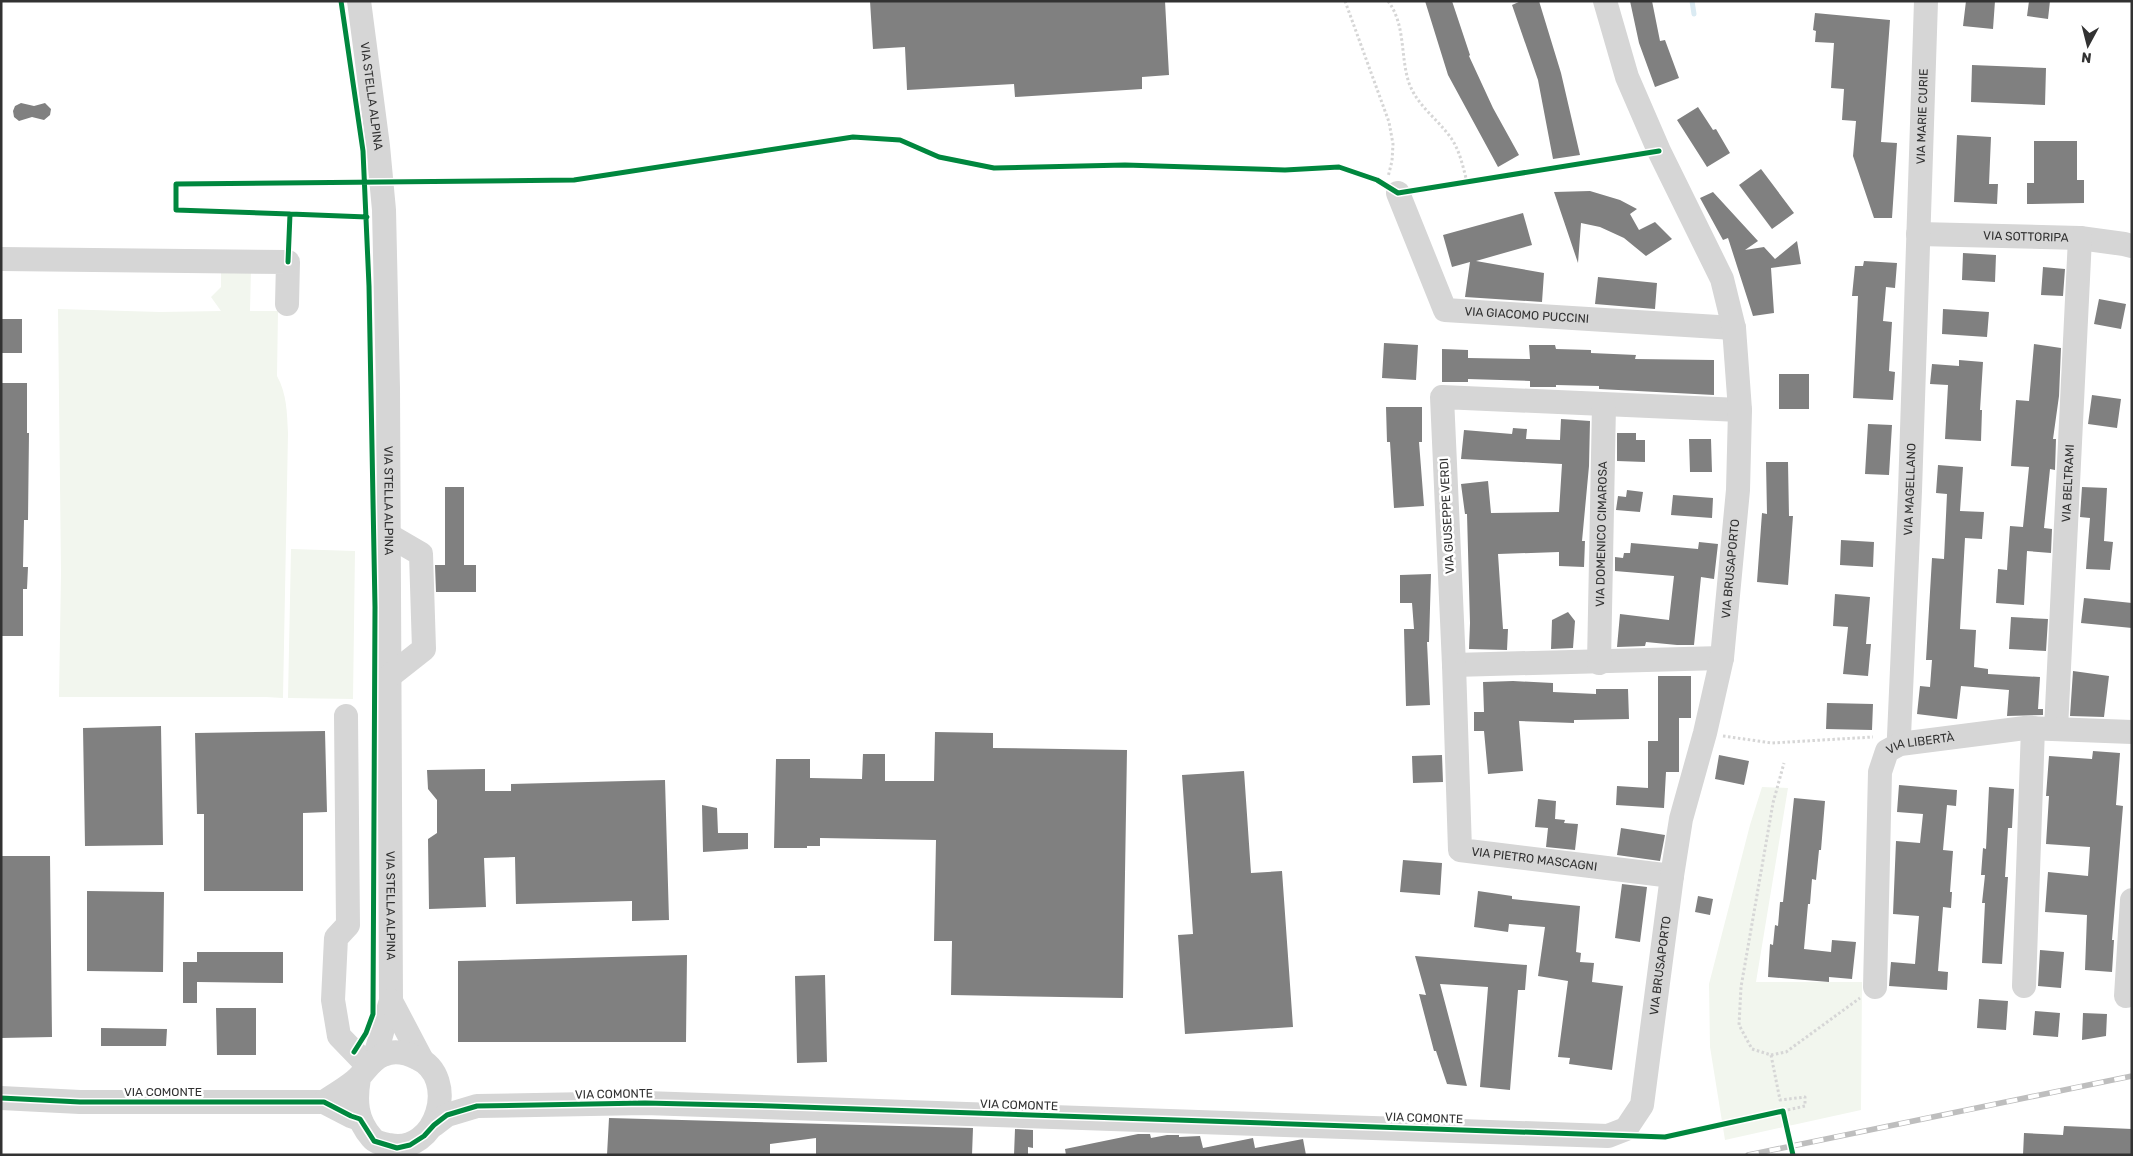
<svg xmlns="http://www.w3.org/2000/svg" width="2133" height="1156" font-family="Rubik,sans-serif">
<rect width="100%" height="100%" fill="#fff"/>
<path fill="#f2f6ee" d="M221 269H251L250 311H278L277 376C287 394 287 413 288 433L283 698 266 697H59L61 573 58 309 160 312 221 311 211 297 221 287Z
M291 549 355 551 353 699 288 698Z
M1762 787 1788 788 1756 982H1862L1861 1110 1725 1140 1710 1047 1709 984 1750 825Z"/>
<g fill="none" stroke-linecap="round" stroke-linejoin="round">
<path stroke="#dbebf3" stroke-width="5" d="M1692 1 1694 14"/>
</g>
<path fill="#808080" d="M870 1H1165L1169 75 1142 77V89L1015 97 1014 84 907 90 905 47 873 49Z
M1425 1H1452L1470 55 1469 56 1493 108 1519 155 1498 167 1448 75Z
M1521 1H1539L1561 73 1580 155 1553 159 1538 80 1512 5Z
M1630 1H1652L1660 41 1665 40 1679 78 1655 87 1639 43Z
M1966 1H1995L1993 29 1963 26Z
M2029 1H2050L2048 19 2027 16Z
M1815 13 1890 20 1881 142 1897 143 1892 218H1874L1853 156 1856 121 1842 120 1844 89 1831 88 1834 43 1815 42 1816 31 1813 30Z
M1972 65 2046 68 2045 105 1971 102Z
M21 103 34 106 45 103 51 109 50 115 44 120 32 117 19 121 14 117 13 111 15 106Z
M1698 107 1713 130 1716 129 1730 153 1707 167 1677 120Z
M1957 135 1991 137 1989 184H1998L1997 204 1954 202Z
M2034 141H2077V180H2084V203L2027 204V183H2034Z
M1761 169 1794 213 1772 229 1739 185Z
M1590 191 1620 200 1637 209 1630 214 1639 230 1655 222 1672 239 1646 256 1624 238 1600 227 1581 223 1578 263 1554 192Z
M1713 192 1758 241 1745 250 1764 247 1775 259 1797 241 1801 264 1771 268 1774 313 1753 316 1728 238 1723 240 1700 198Z
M1523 213 1532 245 1476 261 1544 273 1542 302 1465 297 1470 262 1452 267 1443 235Z
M1963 253 1996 255 1995 282 1962 280Z
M1864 261 1897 263 1895 288 1886 287 1883 321 1892 322 1889 371 1895 372 1893 400 1853 398 1858 296H1852L1855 266H1863Z
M2043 267 2065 269 2063 296 2041 295Z
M1598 277 1657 283 1655 309 1595 304Z
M2099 299 2126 304 2121 329 2094 324Z
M1943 309 1989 312 1987 337 1942 334Z
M1 319H22V353H1Z
M1384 343 1418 345 1416 380 1382 378Z
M2034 344 2061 348 2059 396 2053 439H2056L2055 470 2050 469 2044 528 2052 529 2051 553 2027 551 2024 605 1996 603 1998 569 2007 570 2010 526 2023 527 2029 467 2011 466 2016 400 2029 401Z
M1529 345H1555L1556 349 1591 350V353L1636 355 1635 359 1714 360V395L1599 389V386L1556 385V387H1530V381L1468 379V382H1442V349L1468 350V358L1530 359Z
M1959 360 1983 362 1980 410H1982L1981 441 1945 439 1948 385 1930 384 1932 364 1959 366Z
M1779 374H1809V409H1779Z
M1 383H27V433H29L28 520H24L23 567H28L27 589H23V636H1Z
M2092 395 2121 399 2117 428 2088 424Z
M1386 407H1422V442H1419L1424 506 1394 508 1390 442H1387Z
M1561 419 1590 421 1589 466 1582 541H1585L1584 567 1559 566V552L1498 554 1503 629H1508L1507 650 1469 649 1470 623 1467 514H1465L1461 484 1488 481 1491 513 1559 512 1562 464 1461 459 1464 430 1512 434 1513 428 1527 429 1526 439 1560 440Z
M1868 424 1892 425 1889 475 1865 474Z
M1617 433H1636V440H1645V462L1617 461Z
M1689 439H1711L1712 472H1690Z
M1766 462H1788L1789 516H1793L1788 585 1757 582 1762 513 1767 514Z
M1938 465 1963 467 1960 511 1984 512 1982 539 1965 538 1960 629 1976 630 1974 667 1988 669V674L2040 677 2038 709H2043V715L2007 716 2009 690 1961 686 1957 719 1917 714 1920 686 1930 687 1932 660H1926L1932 558 1944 559 1947 494 1936 493Z
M445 487H464V565H476V592H436L435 565H445Z
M2082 487 2107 488 2104 541 2113 542 2110 570 2086 569 2090 518 2080 517Z
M1627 490 1643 492 1640 512 1616 510 1618 496 1626 497Z
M1673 495 1713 498 1712 518 1671 515Z
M1841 540 1874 542 1873 567 1840 565Z
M1699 542 1718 544 1714 579 1701 577 1694 645H1677L1646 642 1645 646 1617 647 1620 614 1669 620 1674 576 1615 571V557L1623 558 1624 553H1630L1631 543 1698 549Z
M1431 574 1429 642H1427L1430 705 1406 706 1404 629H1414L1412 603H1400V575Z
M1835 594 1870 597 1866 644H1871L1868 676 1843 674 1848 627 1833 626Z
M2084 598 2132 603V628L2081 623Z
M1568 612 1575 621 1573 648 1551 649 1552 620Z
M2011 617 2048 619 2046 651 2009 649Z
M2073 671 2109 676 2104 717 2070 716Z
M1658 676H1691V718H1679V772H1666L1664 808 1616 805 1617 786 1648 788V741H1658Z
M1513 681 1553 683V692L1596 694V689H1628L1629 719 1574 720V723L1519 721 1523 771 1488 774 1484 731H1474V712H1484L1483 682Z
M1827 703 1873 704 1872 730 1826 729Z
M161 726 163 845 85 846 83 728Z
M325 731 327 812 303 813V891H204V814H197L195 733Z
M935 732 993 733V748L1127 750 1123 998 951 995 952 941H934L936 840 820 838V846H807V848H774L776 759H810V778L862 779 863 754H885V781H934Z
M2093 751 2120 753 2116 805 2123 806 2112 940H2114L2112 972 2085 970 2087 915 2045 912 2048 872 2088 876 2090 847 2046 844 2049 796H2046L2049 756 2092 759Z
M1442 755 1443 782 1413 783 1412 756Z
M1719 755 1749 761 1744 785 1715 779Z
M485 769V791H511V784L665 780 669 920 632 921V901L516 904 515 857 484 858 486 907 429 909 428 839 437 833V800L428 789 427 770Z
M1244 771 1251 873 1282 871 1293 1027 1185 1034 1178 935 1193 934 1182 775Z
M1899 785 1957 790 1956 806 1947 805 1943 850 1953 851 1950 892H1952L1951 908 1943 907 1938 971 1948 972 1947 990 1889 986 1891 962 1915 964 1919 916 1893 914 1896 841 1920 843 1923 814 1897 812Z
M1989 787 2014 789 2012 828H2008L2005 877H2008L2002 964 1982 963 1985 903H1982L1985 875H1981L1983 848 1986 849Z
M1794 798 1825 801 1821 850H1819L1816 880 1812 879 1810 904H1808L1804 949 1831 952 1832 940 1856 942 1852 979 1829 977V982L1768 977 1770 944 1773 945 1775 925 1778 926 1780 902H1783Z
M1538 799 1556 801 1555 819 1565 820 1564 823 1578 824 1575 850 1546 847 1548 828 1535 827Z
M702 805 717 808 718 833H748V849L703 852Z
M1621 828 1665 835 1660 861 1617 855Z
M1 856H50L52 1037 1 1038Z
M1403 860 1442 863 1440 895 1400 892Z
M1622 884 1647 887 1640 942 1615 938Z
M87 891 164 892 163 972 87 971Z
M1478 891 1512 896V899L1580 906 1576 952 1581 953 1580 962 1594 963 1592 982 1623 986 1612 1070 1569 1064 1570 1058 1558 1057 1568 981 1538 976 1545 927 1509 924 1508 932 1474 927Z
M1698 896 1713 899 1710 915 1695 912Z
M2040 950 2064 952 2061 988 2038 986Z
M197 952H283V983L197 982V1003H183V962H197Z
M687 955 686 1042H458V961Z
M1415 956 1527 965 1525 990H1518L1510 1090 1480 1087 1488 987 1440 984 1467 1086 1447 1084 1436 1051H1434L1419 994 1426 995Z
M825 975 827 1062 797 1063 795 976Z
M1979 999 2008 1001 2006 1030 1977 1028Z
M216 1008H256V1055H217Z
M2035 1011 2060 1013 2058 1037 2033 1035Z
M2083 1013 2107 1014 2106 1036 2082 1040Z
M101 1028 167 1029 166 1046H101Z
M609 1118 973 1128 972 1155H816V1138L770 1144V1155H607Z
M2064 1126 2132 1129V1155H2023L2024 1133 2063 1135Z
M1015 1129 1033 1130V1148L1028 1147V1155H1014Z
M1138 1134H1150L1151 1138 1167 1135H1179V1137L1200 1136 1203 1148 1253 1138 1255 1148 1303 1139 1306 1155H1066L1065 1149Z"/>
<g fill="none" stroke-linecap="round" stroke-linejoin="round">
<path stroke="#d6d6d6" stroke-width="3" stroke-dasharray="2.5 2.5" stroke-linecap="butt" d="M1345 1 1389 122 1393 144 1392 161 1388 177
M1388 1C1406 25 1400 56 1409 83 1418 107 1437 118 1451 138 1460 151 1463 167 1467 182
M1723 736 1772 743 1873 737
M1771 1055 1786 1052 1860 998
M1783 1111 1805 1106V1097L1780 1100 1771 1055 1752 1049 1739 1025 1741 987 1773 803 1784 763"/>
<g stroke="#d6d6d6" stroke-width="24">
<path id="s1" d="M359 1 378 146 384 210 388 388 391 1001C384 1021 381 1042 372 1062"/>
<path id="s2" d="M1398 193 1445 310 1734 328"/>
<path id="s3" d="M1918 234 2080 238 2124 244 2132 246"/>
<path d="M1 259 288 262 287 304"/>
<path d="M390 536 421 554 424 649 391 675"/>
<path d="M1722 658 1454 665 1442 397 1740 410"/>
<path id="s4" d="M1599 663 1604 405"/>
<path id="s5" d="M1454 665 1460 850 1672 876"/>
<path d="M346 716 348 925 336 938 333 1000 339 1036 367 1065"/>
<path id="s6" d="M2056 729 2080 238"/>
<path id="s7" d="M1900 744 1899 736 1910 491 1926 1"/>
<path d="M2024 986 2033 728"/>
<path id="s8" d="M1875 987 1880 772 1887 751 1900 744 2025 728 2132 732"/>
<path d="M2126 996 2132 900"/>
<path d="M391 1001 422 1060"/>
<path d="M1 1098 80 1102H324L351 1116 360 1119"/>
<path d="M324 1102C335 1094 349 1087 358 1078 367 1069 371 1060 383 1055 394 1050 407 1053 417 1058 460 1077 437 1156 389 1145 384 1144 376 1143 372 1138 356 1120 355 1101 359 1078"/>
<path id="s9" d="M434 1125 447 1115 477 1106 645 1103 1608 1136 1626 1129 1642 1105 1672 876 1681 819 1705 733 1722 658 1738 490 1740 410 1734 328 1722 279 1659 151 1627 77 1605 1"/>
</g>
<defs>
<path id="rail" d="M1748 1155 2132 1076"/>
</defs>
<use href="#rail" stroke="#bebebe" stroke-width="5.5"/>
<use href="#rail" stroke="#fff" stroke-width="4" stroke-dasharray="11" stroke-linecap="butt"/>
<defs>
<path id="cycleway" d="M341 1 363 151 369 286 375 607 373 1014 366 1033 354 1052
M290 214 367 217
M288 262 290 214 176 210V184L574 180 853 137 900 140 939 157 994 168 1125 165 1285 170 1339 167 1377 180 1398 193 1659 151
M1 1098 80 1102H324L351 1116 360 1119 374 1141 397 1148 410 1145 424 1136 434 1125 447 1115 477 1106 645 1103 771 1106 1665 1137 1783 1111 1793 1155"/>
</defs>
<use href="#cycleway" stroke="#fff" stroke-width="8"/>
<use href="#cycleway" stroke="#00873e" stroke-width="5"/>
</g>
<g text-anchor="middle" stroke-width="5" stroke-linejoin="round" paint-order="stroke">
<g font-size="12" fill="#323232" stroke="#fff">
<text dy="4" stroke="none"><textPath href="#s1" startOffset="96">VIA STELLA ALPINA</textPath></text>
<text dy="4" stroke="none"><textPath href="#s7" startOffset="628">VIA MARIE CURIE</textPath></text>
<text dy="4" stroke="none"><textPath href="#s3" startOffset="108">VIA SOTTORIPA</textPath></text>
<text dy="4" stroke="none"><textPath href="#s2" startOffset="208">VIA GIACOMO PUCCINI</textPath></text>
<text dy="4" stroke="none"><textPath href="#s6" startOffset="246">VIA BELTRAMI</textPath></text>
<text dy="4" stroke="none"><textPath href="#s7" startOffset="255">VIA MAGELLANO</textPath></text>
<text dy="4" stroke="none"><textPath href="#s1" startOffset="501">VIA STELLA ALPINA</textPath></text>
<text transform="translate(1447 516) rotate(-93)" y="4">VIA GIUSEPPE VERDI</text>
<text dy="4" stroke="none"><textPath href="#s4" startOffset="129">VIA DOMENICO CIMAROSA</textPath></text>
<text dy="4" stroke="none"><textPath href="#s9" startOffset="1772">VIA BRUSAPORTO</textPath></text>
<text dy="4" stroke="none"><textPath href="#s8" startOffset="272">VIA LIBERTÀ</textPath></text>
<text dy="4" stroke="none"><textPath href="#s5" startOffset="260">VIA PIETRO MASCAGNI</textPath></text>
<text dy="4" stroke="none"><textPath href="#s1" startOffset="906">VIA STELLA ALPINA</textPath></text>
<text dy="4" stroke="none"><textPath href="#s9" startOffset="1368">VIA BRUSAPORTO</textPath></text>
<text x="163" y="1096">VIA COMONTE</text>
<text transform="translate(614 1094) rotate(-1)" y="4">VIA COMONTE</text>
<text transform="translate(1019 1105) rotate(2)" y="4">VIA COMONTE</text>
<text transform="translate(1424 1118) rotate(2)" y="4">VIA COMONTE</text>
</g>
</g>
<rect width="2133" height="1156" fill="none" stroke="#323232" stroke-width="5"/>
<g transform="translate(2088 45) rotate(187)" stroke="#ffffff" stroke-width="4" paint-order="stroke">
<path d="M0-4L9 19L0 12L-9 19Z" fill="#323232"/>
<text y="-8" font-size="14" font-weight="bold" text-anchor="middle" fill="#323232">N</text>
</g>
</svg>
